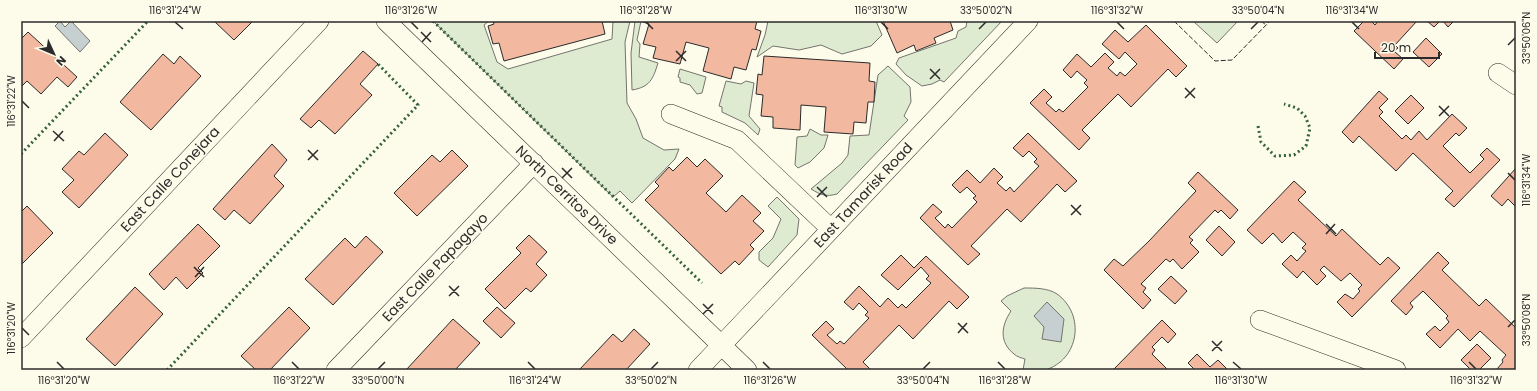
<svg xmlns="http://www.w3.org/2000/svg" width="1537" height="391" font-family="Poppins,sans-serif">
<rect width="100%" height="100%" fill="#fdfbea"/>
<path fill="#deebd1" stroke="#74746e" d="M433 21H489L484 25 497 62 508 69 612 39 613 21H630L625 42 627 103 636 119 643 138 664 150 679 149 675 159 632 203 620 191 613 197Z
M635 21H641L637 40 640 44 639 57 658 63C653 79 650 87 632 90L631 53Z
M768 21H876L882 35 871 46 842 54 821 45 799 50 773 46 757 57 765 35Z
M967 21H1002L944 82 940 80 932 84 922 86 906 75 896 64 899 58 956 38 958 31 966 27Z
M1193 21H1238L1217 43Z
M888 66 910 87 911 102 904 116 908 120 837 194C826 197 821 195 811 189L842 163 848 155 850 136 869 135 878 75Z
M680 69 706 77 702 93 697 94 690 85 680 82V78L678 77Z
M726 81 741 84 746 81 754 83 749 116 760 129 758 135 745 123 722 112V107L719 106Z
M810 129 821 135H828L824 148 810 162 798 168 795 165 797 137 807 136Z
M777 197 799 219 797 235 768 267 759 260V252L773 238 781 219 768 206Z
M1024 288C1035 288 1048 288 1057 294 1086 315 1079 360 1045 370 1039 371 1030 370 1023 370L1025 359C1022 358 1017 357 1014 354 999 342 1001 326 1011 311L1001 301 1007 296Z"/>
<path fill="#c7d0d0" stroke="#74746e" d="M60 21 65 27 71 21 90 41 80 52 55 26Z
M1047 302 1064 319 1061 342 1042 339 1044 327 1034 316Z"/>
<path fill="#f2b8a0" stroke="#2b2b2b" d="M214 21H253L234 40Z
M493 21H602L605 34 504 61 499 43 493 44 488 26 494 24Z
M643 21H757L755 29 761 31 756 50 752 49 746 70 734 67 731 79 703 71 709 48 686 42 680 64 653 58 656 47 643 44 649 24 643 22Z
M883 21H950L953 30 934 38 936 43 916 51 914 45 897 53Z
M1364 21H1371L1375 25 1378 21H1417L1395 45 1398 48 1394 51 1403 59 1394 69 1354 31Z
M1427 21H1440L1434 27Z
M1443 21H1454L1448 27Z
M1146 25 1187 66 1176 77 1168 69 1131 107 1118 94 1082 130 1090 138 1079 150 1030 103 1044 89 1052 97 1046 103 1056 112 1059 109 1063 112 1088 87 1084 83 1087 80 1077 71 1071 78 1063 70 1077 54 1091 67 1105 53 1114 62 1108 68 1117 76 1120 72 1125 76 1137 64 1125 52 1119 59 1102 44 1115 30 1128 42Z
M28 32 77 77 68 87 57 77 41 94 27 81 21 87V39Z
M1426 38 1442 54 1429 67 1413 52Z
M363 51 378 64 360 84 372 95 335 134 319 120 311 128 300 119Z
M163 54 174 64 180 56 201 76 151 130 120 102Z
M764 56 870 63 869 81 875 82 874 102H868L866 123 854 122 853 134 824 132 826 107 801 105 800 130 773 128V117L761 116 763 95 756 94 758 74 762 75Z
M1379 91 1388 99 1379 108 1383 112 1379 116 1402 139 1406 135 1411 140 1419 131 1427 140 1452 114 1467 128 1459 136 1456 133 1443 146 1470 173 1484 159 1480 155 1487 148 1500 160 1454 207 1445 199 1453 191 1413 153 1396 171 1359 136 1353 143 1342 132Z
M1411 95 1424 108 1408 124 1395 111Z
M105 133 128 155 79 208 62 192 74 180 62 169 79 151 84 155Z
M1028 133 1077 181 1065 192 1057 184 1021 222 1007 209 971 246 980 254 968 265 920 218 933 204 942 212 935 218 945 228 948 224 952 228 977 202 973 198 976 196 967 187 960 193 952 185 967 170 980 183 994 168 1003 177 997 183 1006 191 1010 187 1014 192 1039 166 1034 162 1037 159 1029 151 1023 157 1013 148Z
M272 144 287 160 274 176 284 186 250 224 234 210 225 220 213 209Z
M452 150 468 166 417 216 394 193 432 155 440 162Z
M687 157 697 167 705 159 723 176 706 193 726 212 742 195 761 213 753 221 764 231 750 245 754 249 739 265 735 261 721 274 645 200 659 186 655 182 669 167 673 171Z
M1516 168V207L1508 199 1502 206 1491 196Z
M1198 172 1238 210 1230 219 1221 210 1218 213 1215 210 1189 237 1193 240 1190 243 1199 252 1182 269 1173 259 1170 262 1166 259 1141 284 1146 288 1143 292 1151 300 1143 309 1104 270 1114 259 1123 266 1149 241 1196 191 1188 183Z
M1294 181 1306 192 1298 200 1336 236 1342 229 1380 265 1388 257 1400 268 1352 317 1337 302 1345 294 1353 299 1360 291 1358 289 1362 285 1350 273 1341 281 1324 266 1320 270 1326 276 1317 285 1303 271 1297 278 1282 264 1291 255 1297 261 1306 251 1302 248 1306 244 1293 232 1282 243 1273 233 1262 244 1247 230Z
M27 206 53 233 21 265V212Z
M198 224 220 246 198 268 203 273 187 289 176 277 164 290 149 274Z
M1219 226 1235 242 1222 256 1206 240Z
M529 235 547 252 536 264 547 275 531 292 526 288 505 309 485 289 521 253 516 248Z
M366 236 383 252 333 305 305 279 345 238 355 248Z
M1438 252 1449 263 1442 270 1479 306 1486 299 1516 328V367L1513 370H1499L1497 369 1503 362 1502 360 1506 355 1480 331 1470 341 1458 329 1440 348 1426 334 1435 326 1440 331 1449 322 1446 318 1448 316 1423 291 1410 303 1413 307 1406 315 1391 301Z
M901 255 914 268 926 256 969 297 957 309 949 301 913 339 899 325 863 362 871 370H848L812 335 826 321 834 329 827 335 837 344 840 341 844 344 869 318 865 315 868 312 859 303 853 310 844 302 859 286 880 307 888 298 898 308 902 304 906 308 931 283 926 279 929 276 921 267 898 290 881 275Z
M1171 276 1187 291 1175 304 1158 289Z
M135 287 163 314 115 366 86 339Z
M289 307 310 328 270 370H256L241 356Z
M497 307 515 323 501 338 483 321Z
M453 319 480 343 455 370H406Z
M1162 320 1176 334 1168 343 1162 337 1152 347 1155 350 1152 354 1168 370H1113Z
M634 329 650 344 626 370H579L613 334 622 342Z
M1477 344 1491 358 1479 370H1471L1461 360Z
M1197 354 1210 367 1218 360 1228 370H1193L1194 369 1188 363Z"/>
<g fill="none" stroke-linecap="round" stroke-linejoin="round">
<defs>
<path id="minor" d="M386 21 747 370
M1498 73 1516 85
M671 114 737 140 831 229
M1260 320 1396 370
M21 338 319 21
M336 370 534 163
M698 370 1028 21"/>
</defs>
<use href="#minor" stroke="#2b2b2b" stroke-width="20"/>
<use href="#minor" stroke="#fdfbea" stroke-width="19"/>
<path stroke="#34623c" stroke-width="3" stroke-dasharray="2 3" stroke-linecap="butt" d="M433 21 702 283
M1258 126 1261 142 1275 156 1294 155 1306 146 1310 128 1305 116 1297 108 1284 104
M21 154 148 21
M167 370 418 105 378 64"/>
<path stroke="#2b2b2b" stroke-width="1" stroke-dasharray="5 2" stroke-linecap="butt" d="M1174 21 1215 61 1232 60 1270 21
M1261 21 1266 25"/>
</g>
<path fill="none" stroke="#2b2b2b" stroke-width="1.5" d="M175 22 183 29M411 22 418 29M646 22 653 29M881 22 888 29M1117 22 1124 29M1352 22 1359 29M979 29 986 22M1251 29 1258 22M421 32 431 42M422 42 431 32M1508 45 1515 38M676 51 686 61M676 61 686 51M930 69 940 79M930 79 940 69M1185 88 1195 98M1185 98 1195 88M22 101 29 108M1439 106 1449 116M1439 116 1449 106M53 131 64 141M54 141 63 131M308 150 318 160M308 160 318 150M562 168 572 178M1508 173 1515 180M562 178 572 168M817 187 827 197M817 197 827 187M1071 205 1081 215M1071 215 1081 205M1326 224 1336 234M1326 234 1335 224M194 267 204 277M195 277 204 267M449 286 459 296M449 296 459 286M703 304 713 314M703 314 713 304M958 323 968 333M1508 327 1515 320M22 328 29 335M958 333 967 323M1212 341 1222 351M1212 351 1222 341M57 362 64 369M292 362 299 369M528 362 535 369M763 362 770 369M998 362 1005 369M1233 362 1241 369M1469 362 1476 369M378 369 385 362M651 369 658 362M923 369 930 362"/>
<g text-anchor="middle" stroke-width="3" stroke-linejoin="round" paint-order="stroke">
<g font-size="14" fill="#2b2b2b" stroke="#fdfbea">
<text transform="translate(170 179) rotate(-47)" y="5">East Calle Conejara</text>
<text transform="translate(567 195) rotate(44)" y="5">North Cerritos Drive</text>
<text transform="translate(863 195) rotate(-47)" y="5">East Tamarisk Road</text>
<text transform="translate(435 267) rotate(-46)" y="5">East Calle Papagayo</text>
</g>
</g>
<rect width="1537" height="391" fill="none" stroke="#fdfbea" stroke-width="44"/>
<g transform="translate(54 54) rotate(134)" stroke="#fdfbea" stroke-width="3" paint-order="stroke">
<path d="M0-3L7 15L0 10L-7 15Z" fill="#2b2b2b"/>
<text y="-6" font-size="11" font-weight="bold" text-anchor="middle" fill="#2b2b2b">N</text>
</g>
<path d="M1375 52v6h64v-6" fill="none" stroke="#2b2b2b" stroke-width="2"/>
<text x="1381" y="52" font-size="12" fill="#2b2b2b" stroke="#fdfbea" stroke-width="3" paint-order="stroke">20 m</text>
<rect x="22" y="22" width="1493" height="347" fill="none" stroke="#2b2b2b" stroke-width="1.5"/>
<g font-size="10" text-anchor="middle" fill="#2b2b2b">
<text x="175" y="14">116°31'24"W</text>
<text x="411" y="14">116°31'26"W</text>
<text x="646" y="14">116°31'28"W</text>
<text x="881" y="14">116°31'30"W</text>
<text x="986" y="14">33°50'02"N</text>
<text x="1117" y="14">116°31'32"W</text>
<text x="1258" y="14">33°50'04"N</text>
<text x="1352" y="14">116°31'34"W</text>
<text transform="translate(1526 38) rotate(-90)" y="4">33°50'06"N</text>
<text transform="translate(11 101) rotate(-90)" y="4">116°31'22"W</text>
<text transform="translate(1526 180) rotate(-90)" y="4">116°31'34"W</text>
<text transform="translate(1526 320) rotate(-90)" y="4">33°50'08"N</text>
<text transform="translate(11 328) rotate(-90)" y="4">116°31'20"W</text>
<text x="64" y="384">116°31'20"W</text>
<text x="299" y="384">116°31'22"W</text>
<text x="378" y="384">33°50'00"N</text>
<text x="535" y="384">116°31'24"W</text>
<text x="651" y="384">33°50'02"N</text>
<text x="770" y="384">116°31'26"W</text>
<text x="923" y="384">33°50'04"N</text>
<text x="1005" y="384">116°31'28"W</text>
<text x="1241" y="384">116°31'30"W</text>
<text x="1476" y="384">116°31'32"W</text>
</g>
</svg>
